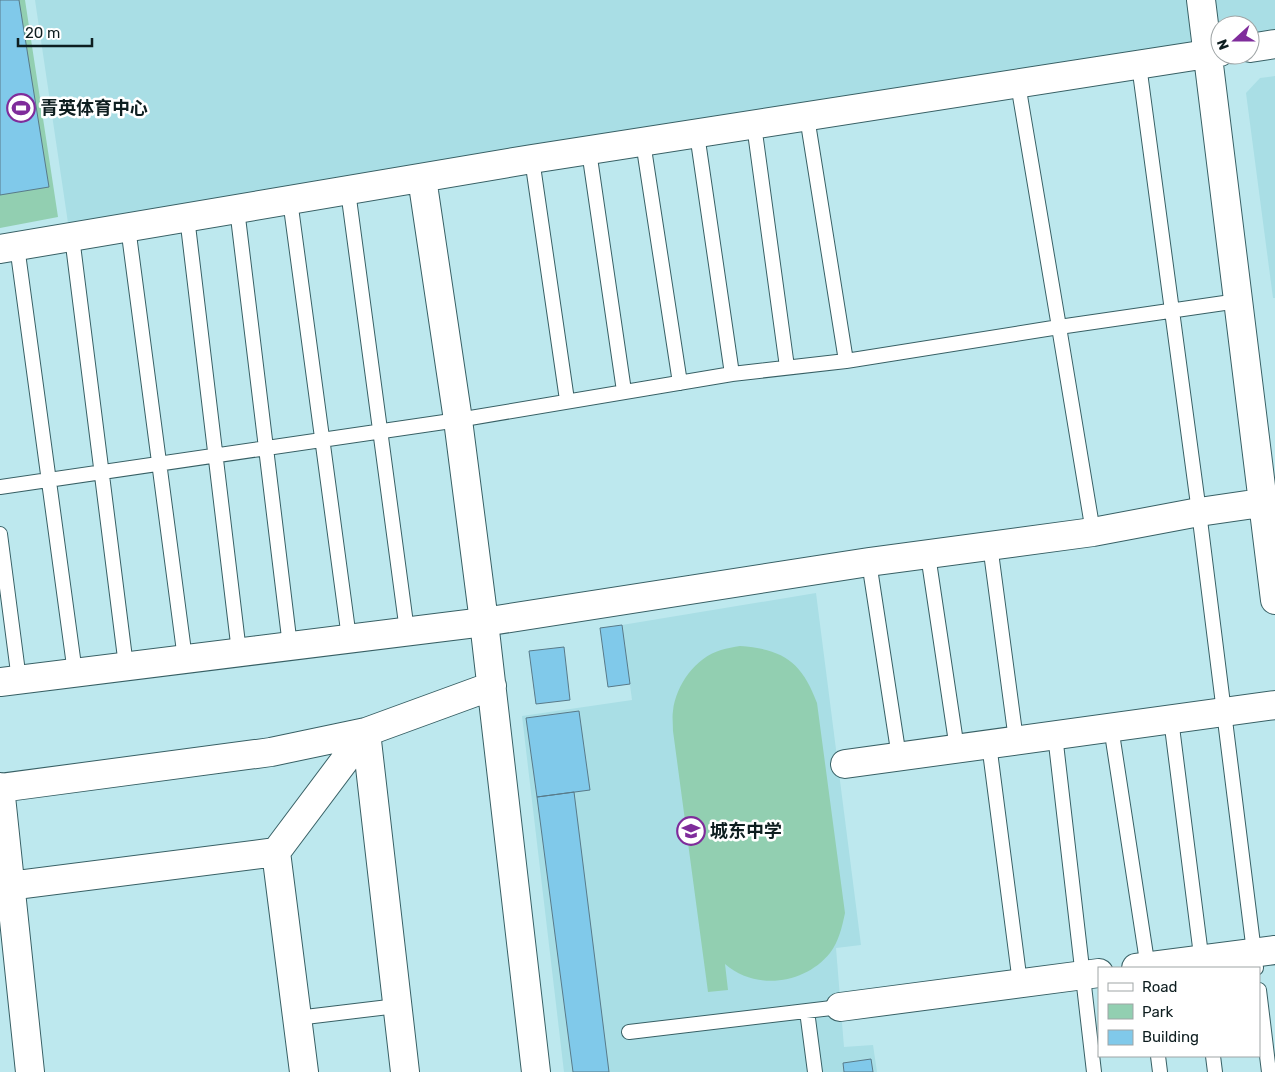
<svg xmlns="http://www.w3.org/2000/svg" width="1275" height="1072" font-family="Rubik,'Noto Sans SC',sans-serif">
<rect width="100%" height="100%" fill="#bde8ee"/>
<path fill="#a9dee5" d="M35 0H1275V44L1250 48V25H1220V52L0 238 68 223Z
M1275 76V298H1273L1246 93 1260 78Z
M816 593 861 945 836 948 844 1047 873 1045 877 1072H564L522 716 632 700 622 625Z"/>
<path fill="#92cfb1" d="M0 0H25L58 217 0 228Z
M740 646C783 649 802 662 817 703L845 913C842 927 839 941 830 953 805 984 756 991 725 964L728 990 708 992 673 731C673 724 672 717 673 711 676 685 695 658 721 650 727 648 734 647 740 646Z"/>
<path fill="#80c9ea" stroke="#587a89" d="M0 0H19L49 187 0 195Z
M622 625 630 684 608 687 600 628Z
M564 647 570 700 536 704 529 651Z
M579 711 590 790 537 797 526 718Z
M574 792 609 1072H573L537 797Z
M871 1059 873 1072H844L843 1063Z"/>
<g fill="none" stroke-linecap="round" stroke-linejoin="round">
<defs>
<path id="service" d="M1139 65 1199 512 1256 968
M1018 84 1059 327 1238 301
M807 117 846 361
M754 125 787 367
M697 134 732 374
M643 142 680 383
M589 151 624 391
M532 159 567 400
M348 191 407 631
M290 200 349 638
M237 209 290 646
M187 217 239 652
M128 227 185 659
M72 237 126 666
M17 246 75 673
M0 487 458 420 732 374 846 361 1059 327 1093 532
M0 534 19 680
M990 545 1016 740
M928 555 957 749
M869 562 899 757
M1171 719 1202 963
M1111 727 1148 968
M1055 735 1094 1072
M989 744 1020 983
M1259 990 1269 1072
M807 1011 815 1072
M297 1018 397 1006
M629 1032 840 1007
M1158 1056 1160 1072
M1213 1056 1215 1072"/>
<path id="minor" d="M484 622 536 1072
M0 787 30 1072
M0 788 271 752 366 732
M0 887 276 852
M304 1072 276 852 366 732
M405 1072 366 732 492 686"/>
<path id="tertiary" d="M1201 0 1275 600
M1250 48 1275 44
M422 178 458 420 484 622
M0 249 532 159 1220 52
M0 682 484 622 869 562 1093 532 1199 512 1275 501
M845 764 1275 705
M1136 968 1275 950
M840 1007 1099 973"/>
</defs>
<use href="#service" stroke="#386065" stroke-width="16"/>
<use href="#minor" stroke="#386065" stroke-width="30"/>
<use href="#tertiary" stroke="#386065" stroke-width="30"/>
<use href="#service" stroke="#fff" stroke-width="14"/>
<use href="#minor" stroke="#fff" stroke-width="28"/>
<use href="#tertiary" stroke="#fff" stroke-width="28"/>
</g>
<defs>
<symbol id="stadium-ring" viewBox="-11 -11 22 22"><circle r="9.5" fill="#fff" stroke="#7f2c9b" stroke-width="1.5"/><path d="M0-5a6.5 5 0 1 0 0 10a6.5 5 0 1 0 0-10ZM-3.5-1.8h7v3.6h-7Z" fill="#7f2c9b"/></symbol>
<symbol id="school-ring" viewBox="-11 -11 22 22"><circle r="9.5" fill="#fff" stroke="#7f2c9b" stroke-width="1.5"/><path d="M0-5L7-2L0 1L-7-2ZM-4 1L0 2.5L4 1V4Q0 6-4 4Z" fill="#7f2c9b"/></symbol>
</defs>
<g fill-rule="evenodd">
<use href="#stadium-ring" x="5" y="92" width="32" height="32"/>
<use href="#school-ring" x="675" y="815" width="32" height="32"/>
</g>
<g text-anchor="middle" stroke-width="5" stroke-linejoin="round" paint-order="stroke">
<g font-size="18" font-weight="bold" fill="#0e1e20" stroke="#fff" text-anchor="start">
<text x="40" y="114">青英体育中心</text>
<text x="710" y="837">城东中学</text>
</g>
</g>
<rect x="1098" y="967" width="162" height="90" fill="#ffffff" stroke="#9fa5a6"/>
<rect x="1108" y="983" width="25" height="8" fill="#ffffff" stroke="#9fa5a6"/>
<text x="1142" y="992" font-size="15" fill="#0e1e20">Road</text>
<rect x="1108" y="1004" width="25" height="15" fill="#92cfb1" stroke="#9fa5a6"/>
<text x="1142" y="1017" font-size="15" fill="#0e1e20">Park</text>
<rect x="1108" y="1030" width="25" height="15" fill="#80c9ea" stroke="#9fa5a6"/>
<text x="1142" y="1042" font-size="15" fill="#0e1e20">Building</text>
<g transform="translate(1235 40) rotate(249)"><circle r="24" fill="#ffffff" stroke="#9fa5a6"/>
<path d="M0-4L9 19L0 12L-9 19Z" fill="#7f2c9b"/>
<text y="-8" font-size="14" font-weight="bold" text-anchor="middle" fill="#0e1e20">N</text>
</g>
<path d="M18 38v8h74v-8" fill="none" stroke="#0e1e20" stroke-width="2.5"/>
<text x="25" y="38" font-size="15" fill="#0e1e20" stroke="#ffffff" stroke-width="4" paint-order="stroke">20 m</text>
</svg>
